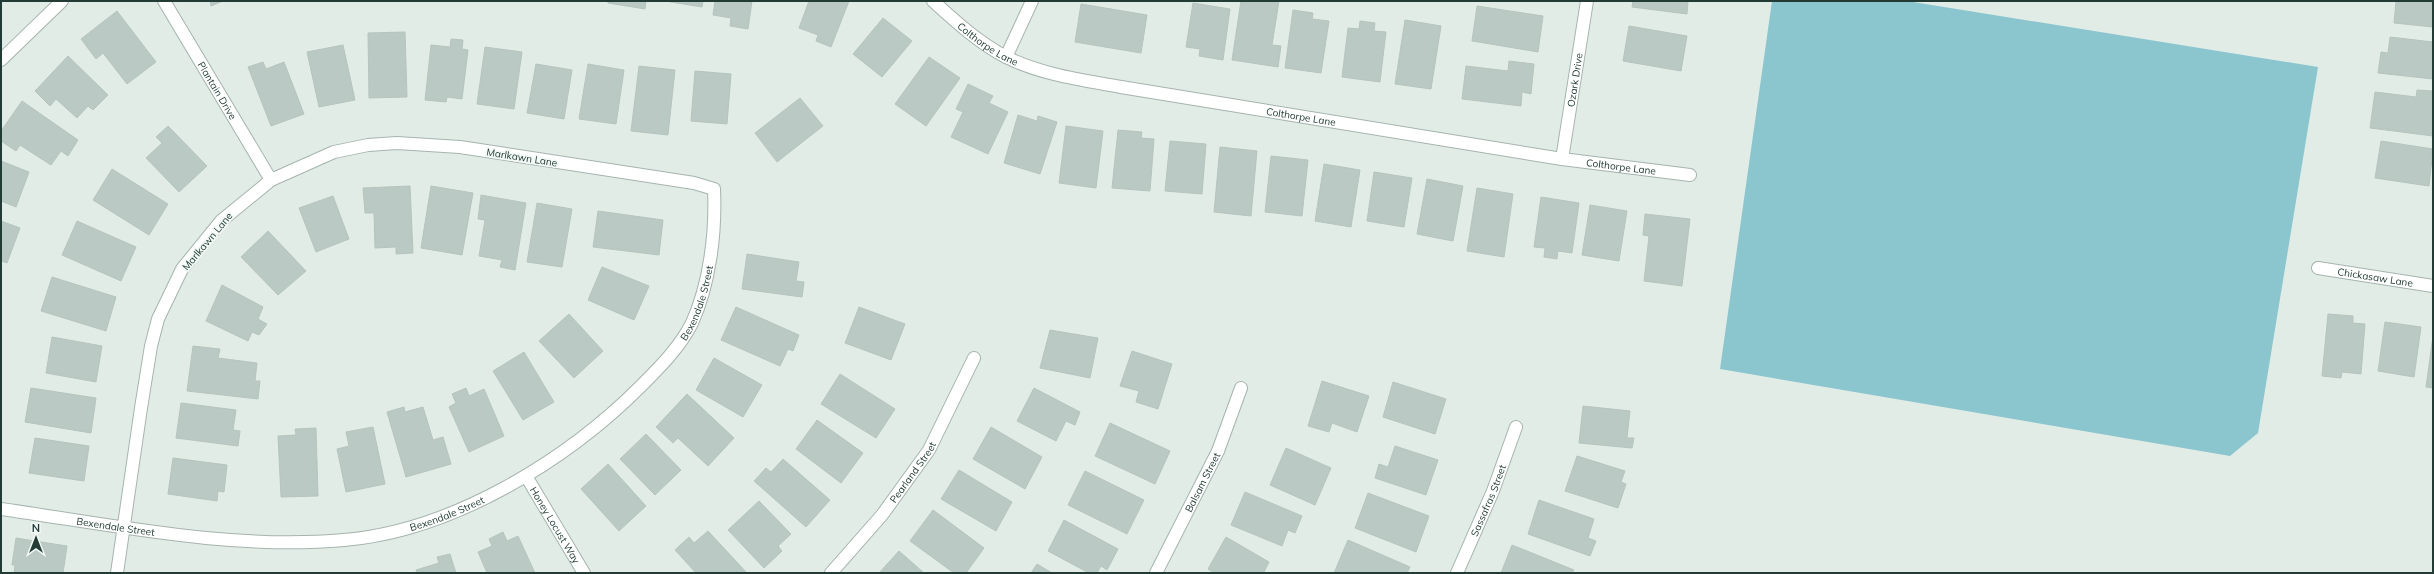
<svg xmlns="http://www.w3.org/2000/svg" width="2434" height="574" font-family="Mulish,sans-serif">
<rect width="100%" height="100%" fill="#e2ece7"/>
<path fill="#8bc6cf" d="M1772 1H1907L2318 67 2258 433 2230 456 1720 369Z"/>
<path fill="#bac9c3" stroke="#b5c5be" d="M210 1H223L211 6Z
M608 1H646L645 9 608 3Z
M665 1H703L702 7Z
M715 1H752L748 29 730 26 731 18 713 15Z
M809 1H849L831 47 816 41 818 35 799 28Z
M1241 1H1279L1272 45 1281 46 1278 67 1232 60Z
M1633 1H1688L1687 14 1632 7Z
M2396 1H2433V27L2394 23Z
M1193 3 1230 9 1223 60 1199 56 1200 49 1186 47Z
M1081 4 1147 15 1141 53 1075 42Z
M1477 6 1543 16 1538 52 1472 41Z
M1293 10 1313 13 1312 19 1329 21 1321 73 1285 68Z
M117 11 156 62 127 84 103 53 96 59 81 39Z
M883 18 912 41 882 77 853 54Z
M1405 20 1441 26 1431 89 1395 84Z
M1360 21 1375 23 1374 31 1386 32 1380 82 1342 77 1348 28 1359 29Z
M1629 26 1687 36 1681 71 1623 61Z
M405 32 407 97 369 98 368 33Z
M2390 37 2433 42V79L2378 73 2381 52 2388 53Z
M451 39 463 40 462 49 468 50 462 99 447 97 446 102 425 100 431 45 450 47Z
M343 45 355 100 319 107 307 52Z
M485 47 522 52 514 109 477 104Z
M68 56 108 95 93 110 88 106 77 118 56 99 50 106 35 91Z
M929 57 960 78 926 126 895 104Z
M1509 61 1534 64 1531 94 1522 92 1521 106 1462 99 1466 66 1508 71Z
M263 62 266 69 284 62 304 114 271 126 248 67Z
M536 64 572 70 564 119 527 113Z
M588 64 624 70 616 124 579 119Z
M639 66 675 70 668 135 631 131Z
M695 71 731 74 727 124 691 121Z
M968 84 993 96 989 103 1008 112 988 154 951 137 963 112 956 109Z
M2417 90 2433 91V136L2370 128 2375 92 2416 97Z
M800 98 823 126 777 162 755 133Z
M22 101 78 140 68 156 61 151 51 165 20 145 16 151 1 141V131Z
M1018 115 1037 121 1038 116 1057 122 1040 174 1004 163Z
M168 126 207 166 179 192 146 158 162 143 156 137Z
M1066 126 1103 131 1096 188 1059 183Z
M1118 130 1142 132 1141 138 1154 139 1150 191 1112 188Z
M1170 141 1206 144 1202 194 1165 191Z
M2381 141 2433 149 2429 186 2375 178Z
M1220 147 1257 151 1251 216 1214 212Z
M1271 156 1308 160 1302 216 1265 212Z
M1 161 29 172 16 207 1 201Z
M1324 164 1360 170 1351 227 1315 221Z
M112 169 168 204 149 235 93 200Z
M1374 172 1412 178 1404 227 1367 221Z
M1427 179 1463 186 1453 241 1417 234Z
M410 186 413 253 396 254V247L375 248 374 213H365L363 188Z
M431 186 473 193 462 255 421 248Z
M1477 188 1513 194 1504 257 1467 251Z
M481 195 526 203 515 270 500 267 502 260 479 256 485 220 478 219Z
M333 196 349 239 316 252 299 208Z
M1541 197 1579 203 1572 253 1558 251 1557 259 1544 257 1545 248 1534 247Z
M537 203 572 209 562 267 527 262Z
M1590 205 1627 211 1619 261 1582 255Z
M598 211 663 220 659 255 593 247Z
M1645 214 1690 219 1682 286 1644 281 1649 236 1643 235Z
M1 221 20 228 7 263 1 261Z
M77 221 136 247 121 281 62 255Z
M268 231 306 271 278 295 241 257Z
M747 254 799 262 796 281 804 282 802 297 742 289Z
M602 267 649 286 634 320 588 300Z
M52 277 116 297 106 331 41 311Z
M222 285 263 307 258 319 267 324 259 335 252 332 248 341 206 321Z
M736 307 799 335 793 351 788 349 780 366 721 340Z
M859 307 905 324 891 360 845 343Z
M569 314 603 351 574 378 539 341Z
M2328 314 2353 316V323L2365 324 2361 374 2342 372 2341 378 2322 376Z
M2385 322 2421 327 2414 377 2378 371Z
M1050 330 1098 338 1090 378 1040 368Z
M2433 336V388L2426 387Z
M52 337 102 346 96 382 46 373Z
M193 346 220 349 218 358 257 363 255 381H260L258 399 187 391Z
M1132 351 1172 364 1158 409 1136 402 1139 391 1120 386Z
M524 352 554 402 523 420 493 371Z
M714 358 762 385 743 417 696 390Z
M840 374 895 409 876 438 821 404Z
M1322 381 1369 396 1357 432 1332 423 1329 432 1308 426Z
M1393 382 1446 399 1435 434 1383 417Z
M31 388 96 398 91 433 25 422Z
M466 388 469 396 484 389 504 436 469 452 449 407 456 403 452 394Z
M1034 388 1080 412 1075 425 1066 421 1056 441 1017 421Z
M687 394 734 438 708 466 678 438 673 443 656 427Z
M181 403 236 410 233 430 240 431 238 446 176 438Z
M1583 406 1630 411 1627 438H1634L1632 448 1579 443Z
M404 407 405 412 423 407 433 440 443 437 451 464 406 477 387 412Z
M817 420 863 453 841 483 796 449Z
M1110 423 1170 451 1155 484 1095 456Z
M373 427 385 484 346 492 337 449 349 446 346 432Z
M991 427 1042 457 1025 489 973 459Z
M316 428 318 496 281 497 278 436 296 435 295 429Z
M646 434 681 470 655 495 620 459Z
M35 438 89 446 84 481 29 473Z
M1395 446 1438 460 1426 495 1375 478 1379 464 1388 467Z
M1286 448 1331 468 1315 505 1270 485Z
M1577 456 1625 471 1621 482 1626 484 1618 508 1565 491Z
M173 458 227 465 224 492 218 491 217 501 168 494Z
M783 459 830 500 806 527 754 481 766 468 771 472Z
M608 464 646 506 619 531 581 489Z
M959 470 1012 502 996 531 941 499Z
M1085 471 1144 500 1127 534 1068 505Z
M1245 492 1302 516 1295 533 1288 530 1282 546 1231 525Z
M1368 493 1429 516 1416 552 1355 528Z
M1539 500 1594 519 1588 538 1596 541 1590 556 1528 534Z
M759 501 791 534 778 546 782 551 764 568 728 530Z
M933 510 984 548 966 573H954L910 541Z
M1064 520 1118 549 1107 570 1101 566 1097 573H1089L1048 551Z
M708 531 747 573H696L675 550 689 537 694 543Z
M503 532 507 541 518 536 535 573H487L478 552 492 546 489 539Z
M1226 537 1269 562 1264 572 1266 573H1214L1208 569Z
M16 538 67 546 63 573H14L15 565H12Z
M1348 540 1410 567 1407 573H1334Z
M1512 545 1574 570 1572 573H1501Z
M899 551 924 573H879Z
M450 554 456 573H417L416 570 439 563 437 557Z
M1037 564 1052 573H1031Z"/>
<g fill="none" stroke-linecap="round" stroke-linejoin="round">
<defs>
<g id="street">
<path id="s1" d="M164 1 271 180"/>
<path id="s2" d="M933 1C955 21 979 43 1006 57 1042 75 1083 80 1121 87L1562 159 1690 175"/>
<path d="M1006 57 1032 1"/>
<path d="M1 60 62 1"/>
<path id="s3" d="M1562 159 1587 1"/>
<path id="s4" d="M2318 268 2433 286"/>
<path id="s5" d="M526 476 584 573"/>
<path id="s6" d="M1 509C114 525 230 550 344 540 452 531 566 461 641 386 660 367 680 347 692 323 710 283 716 232 714 189L694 183 460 147 397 143 368 145 334 152 271 180 221 221 182 269 158 319 151 346 141 408 117 573"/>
<path id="s7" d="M831 573 882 515 929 450 974 358"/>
<path id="s8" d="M1156 573 1218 451 1241 388"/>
<path id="s9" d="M1457 573 1493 491 1516 427"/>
</g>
</defs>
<use href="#street" stroke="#a5b4ae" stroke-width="14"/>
<use href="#street" stroke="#fff" stroke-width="12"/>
</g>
<g text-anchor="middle" stroke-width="3.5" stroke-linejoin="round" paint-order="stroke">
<g font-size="10" fill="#223c35" stroke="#f2f8f5">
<text dy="4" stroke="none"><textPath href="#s2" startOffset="70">Colthorpe Lane</textPath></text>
<text dy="4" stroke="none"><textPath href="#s3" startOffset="80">Ozark Drive</textPath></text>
<text dy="4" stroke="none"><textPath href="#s1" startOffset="104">Plantain Drive</textPath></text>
<text dy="4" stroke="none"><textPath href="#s2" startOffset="394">Colthorpe Lane</textPath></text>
<text transform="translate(522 157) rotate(9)" y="4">Marlkawn Lane</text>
<text dy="4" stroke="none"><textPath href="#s2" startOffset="718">Colthorpe Lane</textPath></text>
<text transform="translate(207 241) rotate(-50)" y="4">Marlkawn Lane</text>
<text dy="4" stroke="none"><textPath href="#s4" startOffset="58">Chickasaw Lane</textPath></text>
<text dy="4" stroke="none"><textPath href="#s6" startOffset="788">Bexendale Street</textPath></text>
<text dy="4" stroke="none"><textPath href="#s7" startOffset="130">Pearland Street</textPath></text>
<text dy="4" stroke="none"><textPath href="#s8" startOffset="102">Balsam Street</textPath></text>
<text dy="4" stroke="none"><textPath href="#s9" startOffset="79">Sassafras Street</textPath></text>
<text dy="4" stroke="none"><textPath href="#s6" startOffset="452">Bexendale Street</textPath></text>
<text dy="4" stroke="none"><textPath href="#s6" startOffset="116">Bexendale Street</textPath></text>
<text dy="4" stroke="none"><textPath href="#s5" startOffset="57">Honey Locust Way</textPath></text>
</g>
</g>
<rect width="2434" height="574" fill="none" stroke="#223c35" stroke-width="4"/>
<g transform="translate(36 538)" stroke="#f2f8f5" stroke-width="3" paint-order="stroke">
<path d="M0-3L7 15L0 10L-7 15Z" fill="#223c35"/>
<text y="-6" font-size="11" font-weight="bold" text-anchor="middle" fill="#223c35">N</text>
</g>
</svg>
